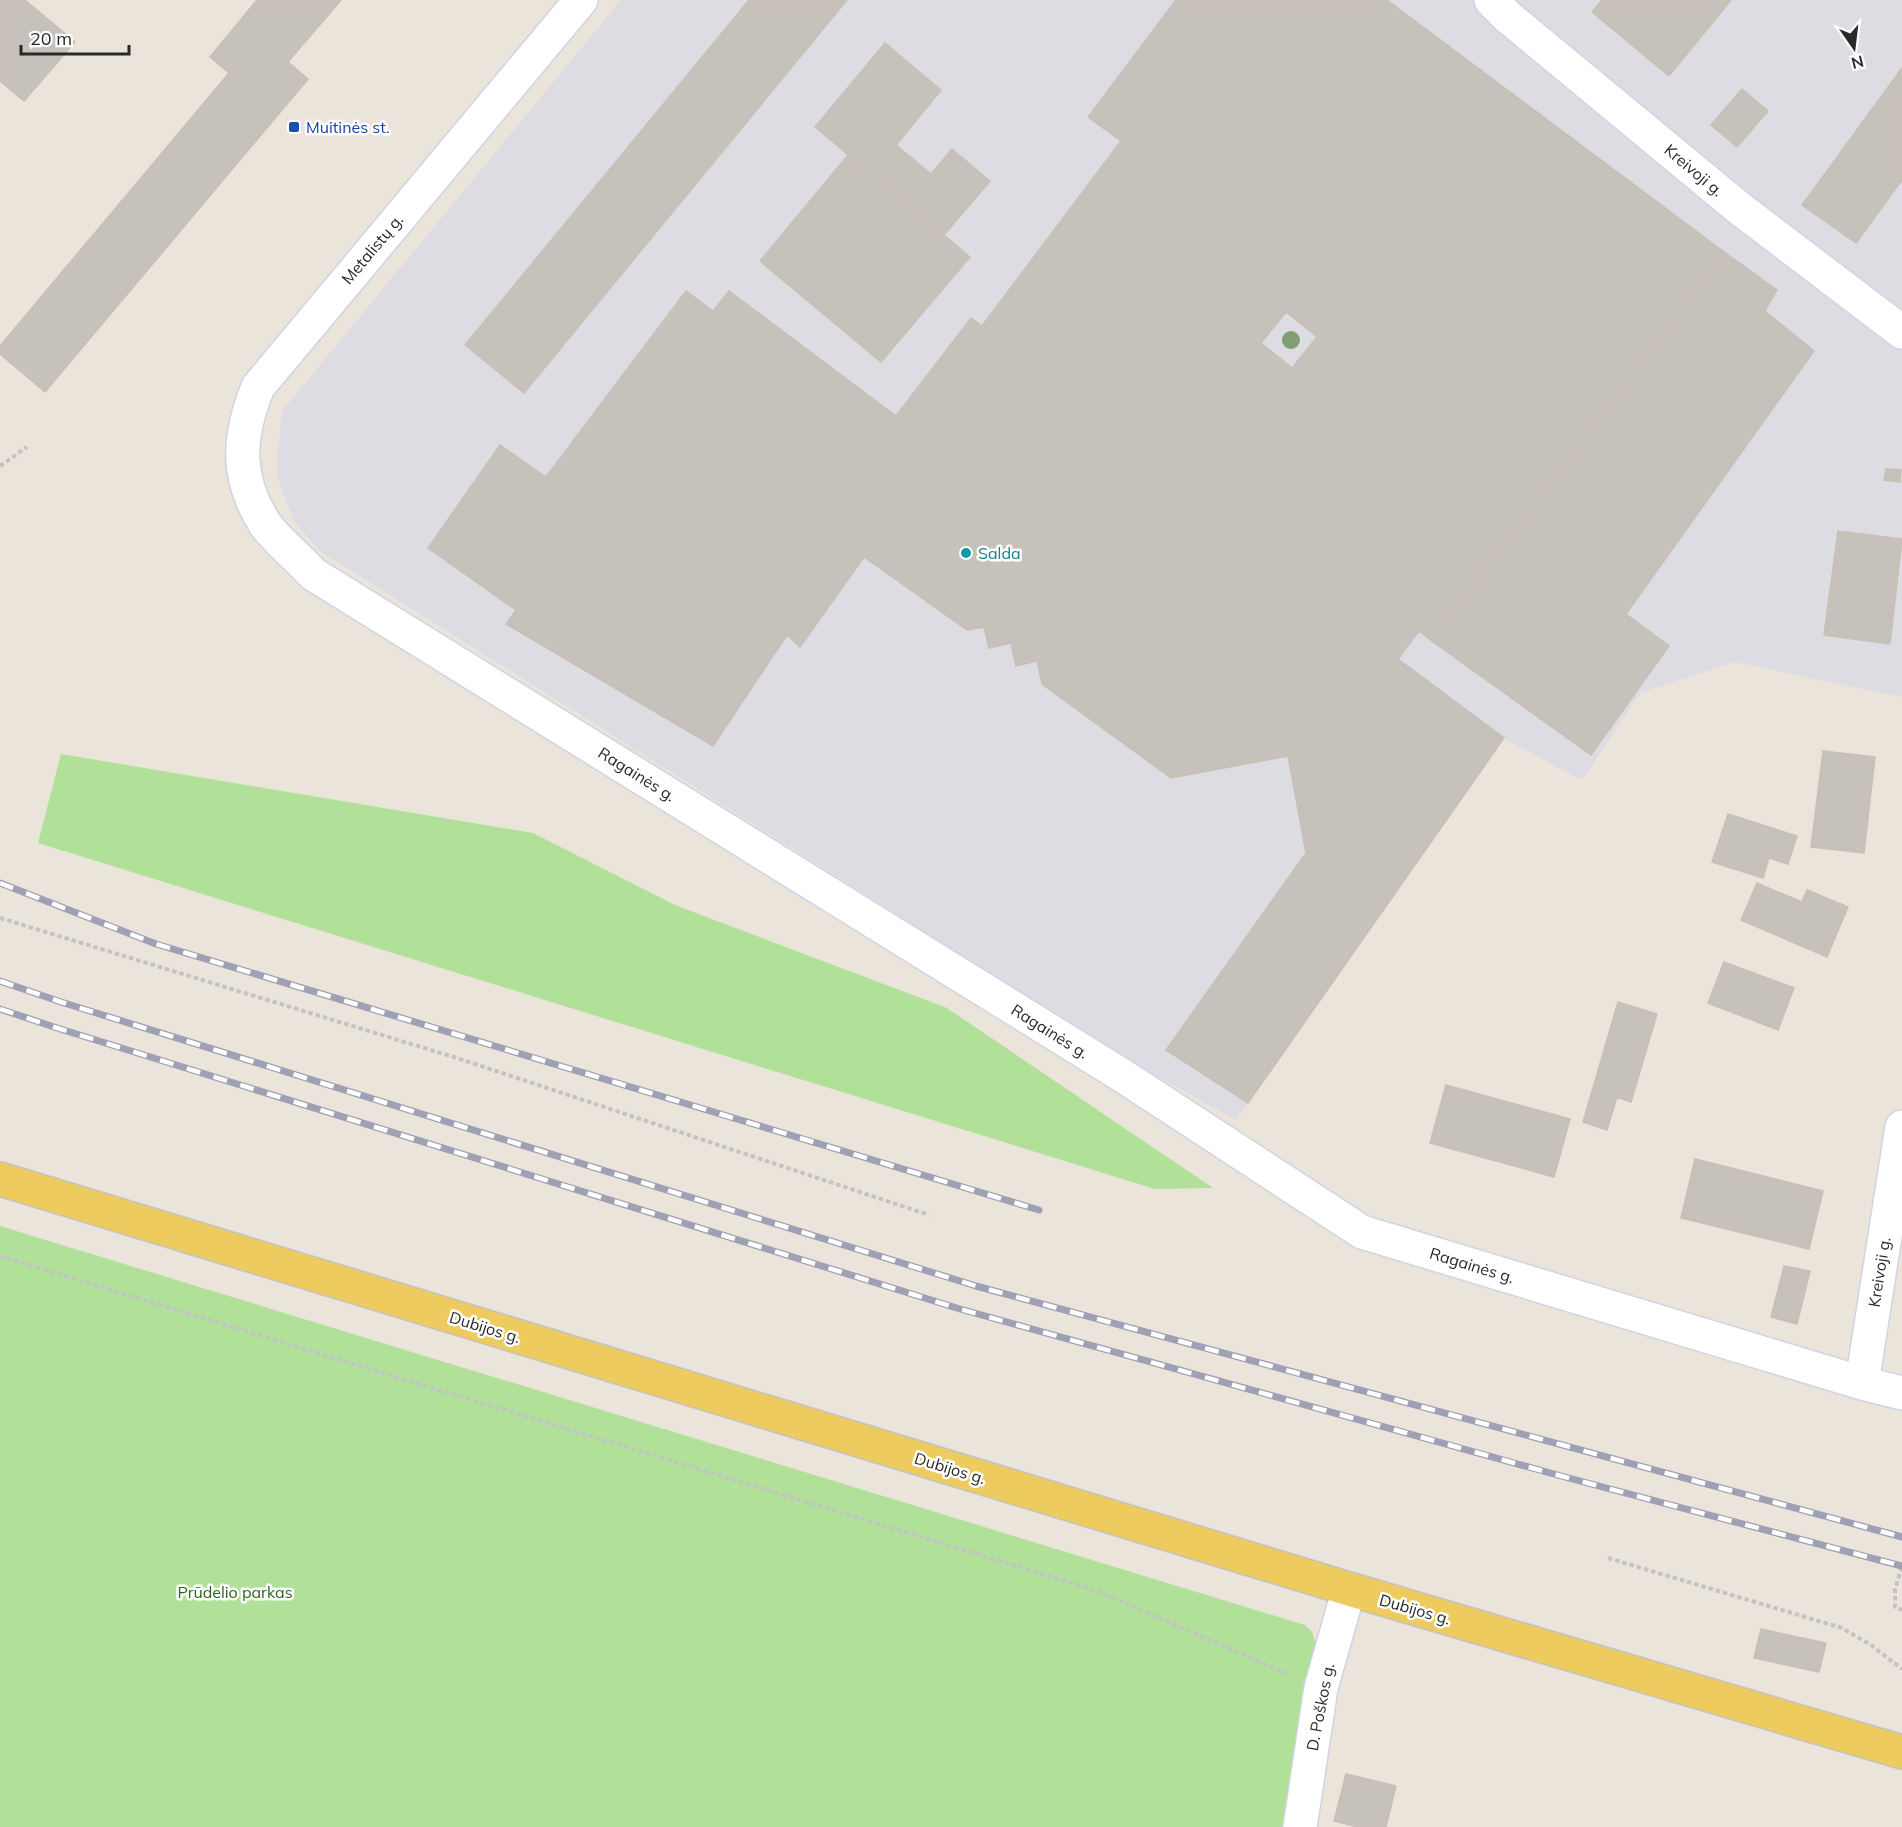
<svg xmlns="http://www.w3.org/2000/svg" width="1902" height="1827" font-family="Mulish,sans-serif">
<rect width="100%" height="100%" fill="#ebe4db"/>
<path fill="#dedce3" d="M621 0H1902V697L1734 662 1640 693 1582 780 1503 738 1236 1120 1130 1061 320 551 294 521 278 479V446L283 410Z"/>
<path fill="#b1e198" d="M61 754 533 833 675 905 947 1008 1213 1188 1155 1189 38 843Z
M0 1226 1305 1625 1312 1632 1315 1642 1300 1827H0Z"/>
<path fill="#c6c1bb" stroke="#c6c0b5" stroke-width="1.5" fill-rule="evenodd" d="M0 0H25L75 42 24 101 0 81Z
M257 0H341L288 62 308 79 45 392 0 354V346L229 73 210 57Z
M749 0H847L524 393 465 345Z
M1176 0H1387L1724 252 1432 641 1419 631 1398 659 1504 738 1248 1103 1166 1050 1306 853 1288 756 1171 778 1042 684 1037 661 1016 666 1011 643 989 648 984 627 967 630 864 557 800 647 787 635 713 746 506 624 516 610 428 548 500 445 546 477 686 291 713 311 729 291 896 416 971 318 982 326 1121 141 1088 117ZM1286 312 1317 337 1292 368 1261 343Z
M1602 0H1731L1669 76 1592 12Z
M885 43 941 90 896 145 931 174 952 149 990 181 944 235 815 127Z
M1902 68V180L1856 243 1802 205Z
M1742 89 1768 111 1737 147 1711 125Z
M848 155 970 257 881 362 760 261Z
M1724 252 1777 290 1765 311 1814 351 1626 614 1669 646 1591 755 1432 641Z
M1886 469 1901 470 1900 482 1884 480Z
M1838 531 1902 539 1890 644 1824 635Z
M1823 751 1875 757 1864 853 1811 847Z
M1728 814 1797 836 1788 864 1769 858 1763 878 1712 862Z
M1757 883 1802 902 1807 890 1848 907 1827 957 1741 920Z
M1724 962 1794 988 1778 1030 1708 1003Z
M1618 1002 1657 1014 1631 1102 1617 1097 1607 1130 1583 1122Z
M1446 1085 1570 1119 1554 1177 1430 1143Z
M1695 1159 1823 1191 1809 1249 1681 1218Z
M1784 1266 1810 1271 1797 1324 1771 1317Z
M1761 1629 1826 1643 1819 1672 1754 1658Z
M1346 1774 1396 1786 1386 1827H1357L1334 1821Z"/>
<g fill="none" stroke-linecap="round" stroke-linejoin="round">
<defs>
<path id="minor" d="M581 0 258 387C238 436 235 477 265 524 274 538 301 560 313 574L1123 1076 1362 1232 1862 1383 1902 1393
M1491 0 1508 17 1739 208 1902 332
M1862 1383 1902 1127
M1300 1827 1321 1688 1349 1589"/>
<path id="major" d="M0 1179 1349 1589 1902 1752"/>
</defs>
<use href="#minor" stroke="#d0d4e2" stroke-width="36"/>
<use href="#major" stroke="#c3c3c3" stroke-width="36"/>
<path stroke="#c3c3c3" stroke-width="4" stroke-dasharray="4.5 3" stroke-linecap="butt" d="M0 466 27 447
M0 918 457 1058 929 1215
M0 1256 1095 1590 1288 1674
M1608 1558 1842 1628 1871 1645 1902 1669
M1902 1567 1895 1589V1607L1902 1610"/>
<use href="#minor" stroke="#fff" stroke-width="33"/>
<use href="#major" stroke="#edcb5e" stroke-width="33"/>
<defs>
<path id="rail" d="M0 883 156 944 1039 1210
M0 981 61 1002 976 1286 1902 1537
M0 1009 54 1027 960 1309 1561 1476 1902 1566"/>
</defs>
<use href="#rail" stroke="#9ea1b3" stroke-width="7"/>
<use href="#rail" stroke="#fff" stroke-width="4.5" stroke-dasharray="14" stroke-linecap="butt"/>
</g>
<circle fill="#819e71" cx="1291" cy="340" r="9"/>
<rect fill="#1a4fb4" stroke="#fff" stroke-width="2" x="288" y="121" width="12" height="12" rx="3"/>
<circle fill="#0f9aa8" stroke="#fff" stroke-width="2" cx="966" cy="553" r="6"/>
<g text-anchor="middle" stroke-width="5" stroke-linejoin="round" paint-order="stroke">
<g font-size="16" fill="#164399" stroke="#fff" text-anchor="start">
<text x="306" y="133">Muitinės st.</text>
</g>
<g font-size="16" fill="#292929" stroke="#fff">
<text transform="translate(1694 170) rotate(40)" y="6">Kreivoji g.</text>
<text transform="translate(372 249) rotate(-50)" y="6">Metalistų g.</text>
<text transform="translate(637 774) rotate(32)" y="6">Ragainės g.</text>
<text transform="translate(1050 1031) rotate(32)" y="6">Ragainės g.</text>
<text transform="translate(1472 1265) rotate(17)" y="6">Ragainės g.</text>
<text transform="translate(1879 1272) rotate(-81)" y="6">Kreivoji g.</text>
<text transform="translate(485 1327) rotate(17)" y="6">Dubijos g.</text>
<text transform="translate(950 1468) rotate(17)" y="6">Dubijos g.</text>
<text transform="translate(1415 1609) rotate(16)" y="6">Dubijos g.</text>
<text transform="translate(1320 1707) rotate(-79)" y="6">D. Poškos g.</text>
</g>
<g font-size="16" fill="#0d838f" stroke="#fff" text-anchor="start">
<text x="978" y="559">Salda</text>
</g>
<g font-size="16" fill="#2b641b" stroke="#fff">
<text x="235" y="1598">Prūdelio parkas</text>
</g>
</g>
<g transform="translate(1854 48) rotate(166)" stroke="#ffffff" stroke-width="4.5" paint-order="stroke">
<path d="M0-4.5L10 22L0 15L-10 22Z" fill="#292929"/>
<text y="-9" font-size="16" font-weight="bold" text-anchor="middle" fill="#292929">N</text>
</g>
<path d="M21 45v9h108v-9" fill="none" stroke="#292929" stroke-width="3"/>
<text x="30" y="45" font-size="18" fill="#292929" stroke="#ffffff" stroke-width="4.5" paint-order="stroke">20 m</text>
</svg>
